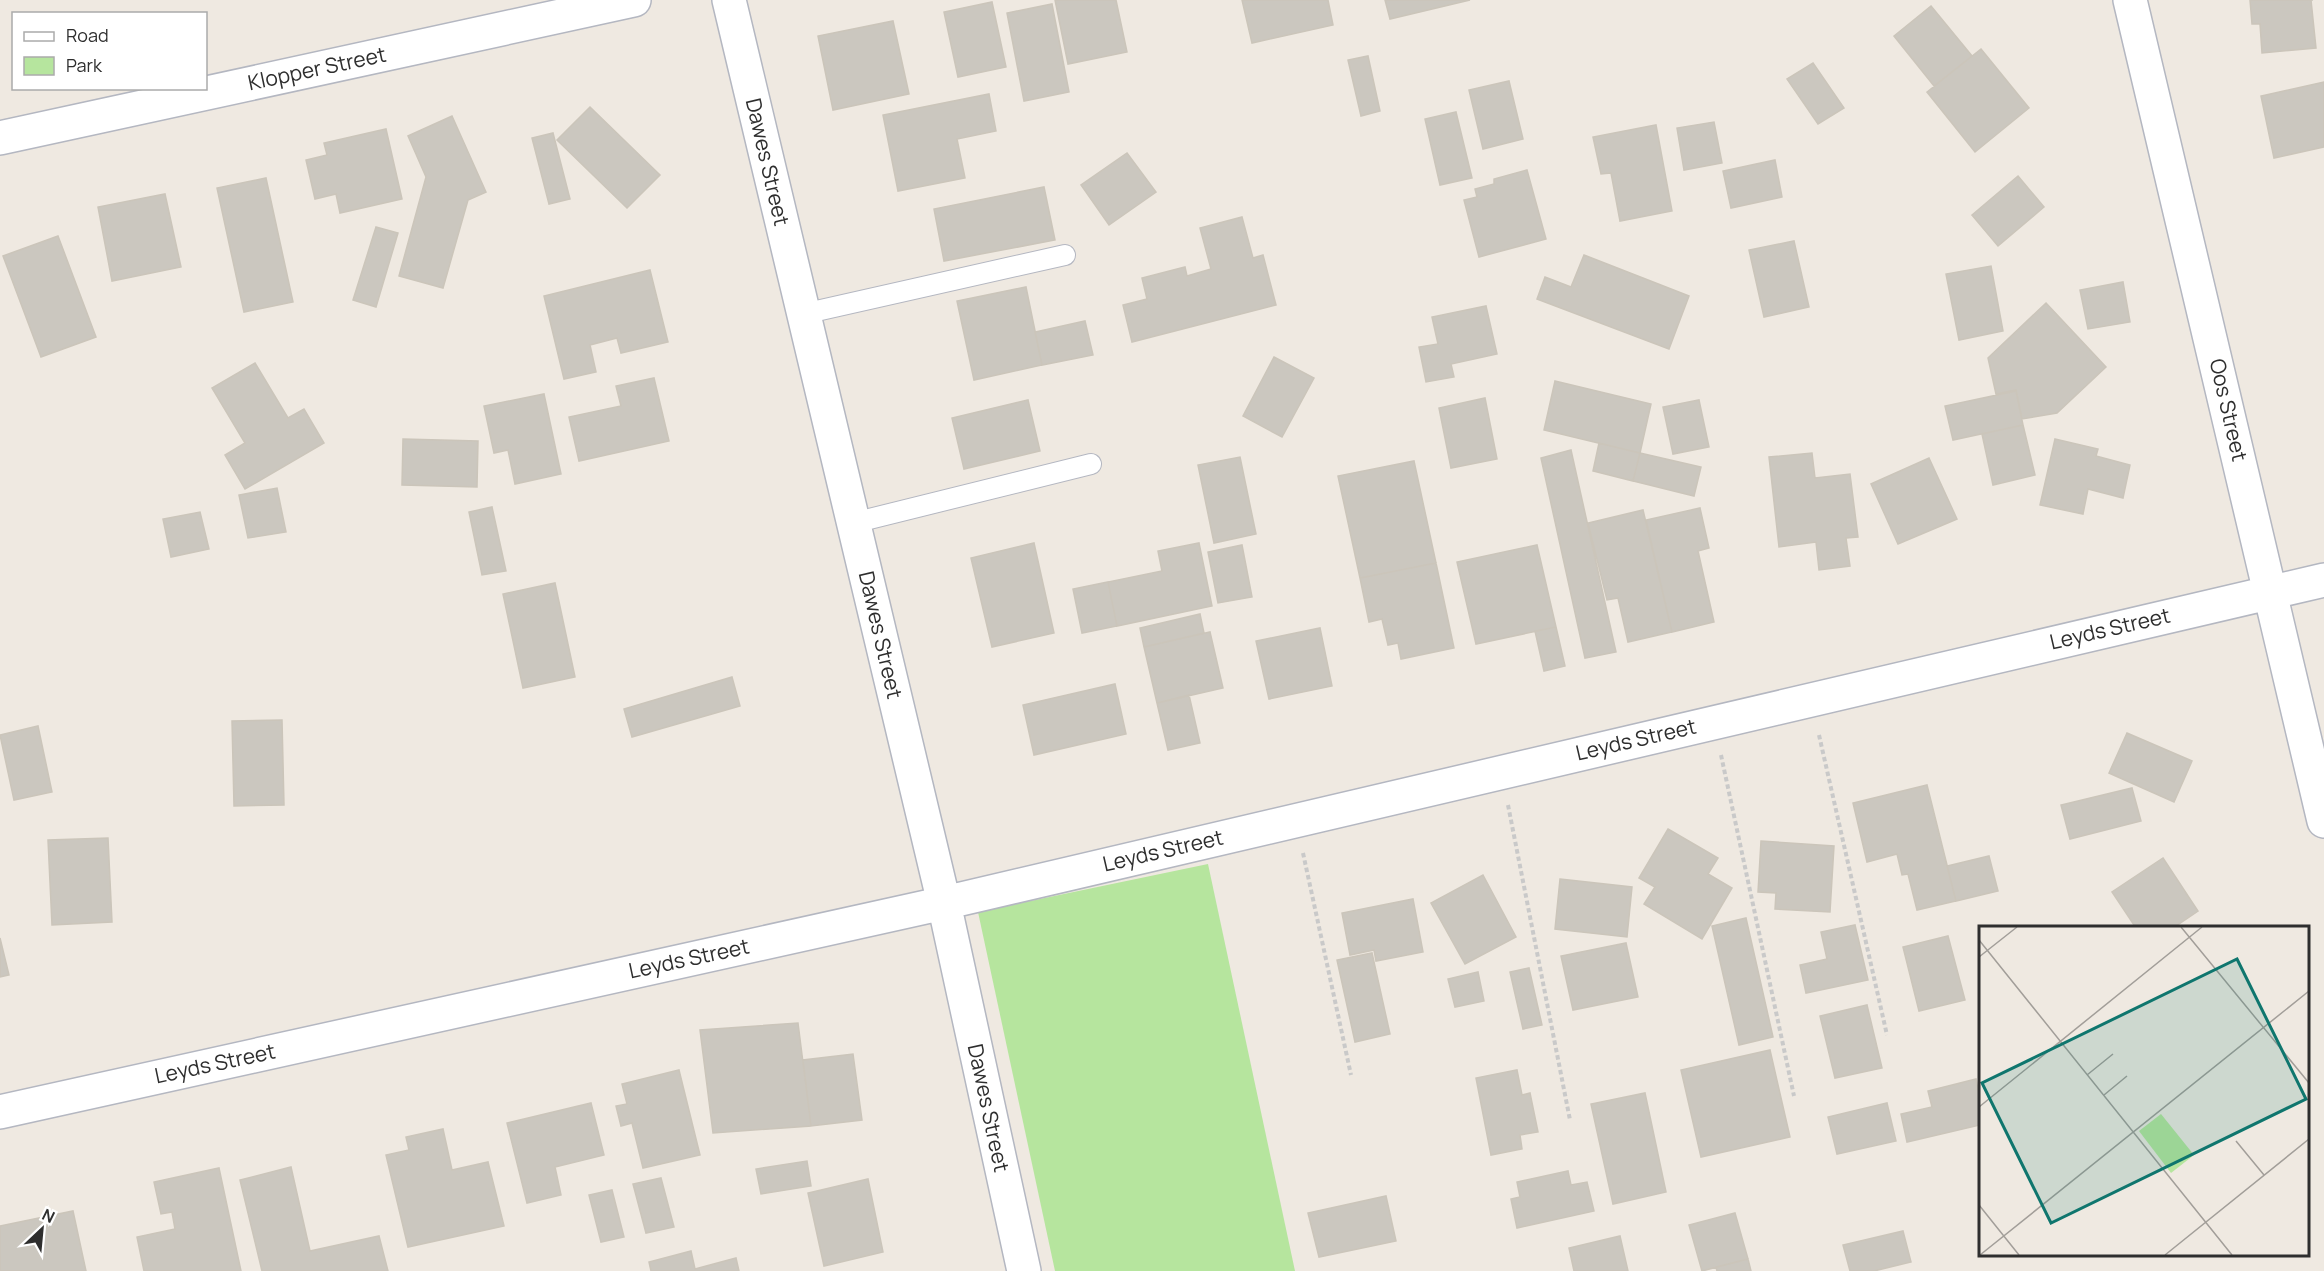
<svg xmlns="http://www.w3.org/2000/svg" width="2324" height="1271" font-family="Manrope,sans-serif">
<rect width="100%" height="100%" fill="#efe9e1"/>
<path fill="#b6e59e" d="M1208 864 1295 1271H1055L978 912Z"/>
<path fill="#cbc7bf" stroke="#cbc5ba" stroke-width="1.5" d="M1055 0H1116L1127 52 1068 64Z
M1242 0H1328L1333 25 1252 43Z
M1385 0H1470L1390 19Z
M2250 0H2313H2311L2316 48 2262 53 2260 24H2252Z
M992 2 1006 67 958 77 944 12Z
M1052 4 1069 92 1024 101 1007 13Z
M1931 6 1972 56 1934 86 1894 36Z
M893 21 909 94 833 110 818 36Z
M1981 49 2029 108 1975 152 1927 92Z
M1368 56 1380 111 1361 116 1348 60Z
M1813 63 1844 108 1818 124 1787 79Z
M1509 81 1523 139 1483 149 1469 90Z
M2324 82V147L2274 158 2261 96Z
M989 94 996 131 957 139 965 178 898 191 883 115Z
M590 107 660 175 627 208 557 140Z
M1456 112 1472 178 1440 185 1425 119Z
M452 116 486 192 468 200 443 288 399 276 426 177 408 136Z
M1714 122 1722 163 1684 170 1677 128Z
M1656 125 1672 211 1620 221 1611 173 1601 174 1593 137Z
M386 129 402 199 340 213 336 194 315 199 306 160 327 155 324 143Z
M553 133 570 199 549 204 532 138Z
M1127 153 1156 192 1109 225 1081 185Z
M1775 160 1782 197 1731 208 1723 171Z
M1527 170 1546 239 1479 257 1464 200 1477 197 1475 189 1494 184V179Z
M2018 176 2044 207 1998 246 1972 215Z
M266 178 293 302 244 312 217 188Z
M1044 187 1055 240 944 261 934 209Z
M165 194 181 267 112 281 98 207Z
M1242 217 1253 258 1263 255 1276 305 1132 342 1123 305 1147 299 1142 278 1185 267 1187 276 1211 269 1200 228Z
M376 227 398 233 376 307 353 300Z
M58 236 96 337 41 357 3 256Z
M1794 241 1809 307 1764 317 1749 250Z
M1584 255 1689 296 1669 349 1537 299 1545 277 1571 287Z
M1991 266 2003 331 1959 340 1946 274Z
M650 270 668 342 621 353 617 338 590 345 596 372 564 379 544 296Z
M2123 282 2130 322 2088 329 2080 290Z
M1026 287 1042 365 974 380 957 301Z
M2046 303 2106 367 2057 413 2022 419 2016 390 1996 394 1988 358Z
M1486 306 1497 354 1451 364 1454 377 1426 382 1419 347 1438 344 1432 317Z
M1085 321 1093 355 1042 365 1035 332Z
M1274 357 1314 378 1282 437 1243 416Z
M255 363 288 418 304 409 324 443 245 489 225 455 245 443 212 388Z
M654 378 669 441 579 461 569 417 621 406 616 386Z
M1555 381 1651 404 1640 453 1544 430Z
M2016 391 2023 425 1953 440 1945 406Z
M544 394 561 474 515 484 508 450 494 453 484 406Z
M1485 398 1497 459 1451 468 1439 408Z
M1028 400 1040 451 964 469 952 418Z
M1699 400 1709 447 1673 454 1663 407Z
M2023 425 2035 475 1993 485 1982 434Z
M403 439 478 441 477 487 402 485Z
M2055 439 2098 449 2096 456 2130 465 2123 498 2088 489 2083 514 2040 505Z
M1599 443 1640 453 1633 481 1593 471Z
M1571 450 1616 652 1585 658 1541 458Z
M1640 453 1701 467 1694 496 1633 481Z
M1812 453 1815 478 1850 474 1858 537 1846 538 1850 566 1819 570 1816 542 1779 547 1769 457Z
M1240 457 1256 534 1214 543 1198 465Z
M1929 458 1957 519 1898 544 1871 484Z
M1414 461 1436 563 1360 578 1338 476Z
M277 488 286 532 248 538 239 495Z
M492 507 506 571 482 575 469 512Z
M1700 508 1709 548 1698 551 1714 622 1672 632 1646 520Z
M1643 510 1672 632 1628 642 1618 598 1607 600 1588 523Z
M200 512 209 549 171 557 163 519Z
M1034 543 1054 633 992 647 971 558Z
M1199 543 1212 606 1117 626 1108 582 1162 571 1158 551Z
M1242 545 1252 597 1218 603 1208 552Z
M1537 545 1556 627 1476 644 1457 562Z
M1436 563 1454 648 1401 659 1398 643 1388 645 1382 619 1369 622 1360 578Z
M1108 582 1117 626 1082 633 1073 589Z
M555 583 575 677 523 688 503 594Z
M1200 614 1204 633 1144 647 1140 628Z
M1556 627 1565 666 1544 671 1535 631Z
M1320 628 1332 686 1269 699 1256 641Z
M1210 632 1223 688 1157 703 1144 647Z
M732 677 740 706 632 737 624 709Z
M1115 684 1126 734 1034 755 1023 705Z
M1189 695 1200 743 1168 750 1157 703Z
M282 720 284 805 234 806 232 721Z
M38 726 52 792 14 800 0 735Z
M2127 733 2192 761 2174 802 2109 773Z
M1927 785 1956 901 1917 910 1908 874 1902 875 1897 854 1867 862 1853 803Z
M2132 788 2141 821 2070 839 2061 805Z
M1668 829 1718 858 1708 874 1732 888 1702 939 1644 904 1655 887 1639 878Z
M108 838 112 922 52 925 48 840Z
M1761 841 1834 846 1830 912 1775 909 1776 893 1758 892Z
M1989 856 1998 891 1956 901 1947 866Z
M2163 858 2198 911 2173 928H2136L2112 892Z
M1483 875 1516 937 1465 964 1431 903Z
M1560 879 1632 887 1627 937 1555 929Z
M1413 899 1423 952 1376 961 1374 950 1350 955 1342 913Z
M1746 918 1773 1037 1739 1045 1712 926Z
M1855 925 1868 980 1806 993 1800 965 1827 959 1821 932Z
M1948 936 1965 1000 1919 1011 1903 947Z
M0 938 9 975 0 977Z
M1626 943 1638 997 1573 1010 1561 956Z
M1372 953 1390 1034 1355 1042 1337 960Z
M1529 968 1542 1025 1523 1029 1510 972Z
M1478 972 1484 1001 1455 1007 1448 979Z
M1867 1005 1882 1068 1835 1078 1820 1016Z
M798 1023 811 1126 713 1133 700 1030Z
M1770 1050 1790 1137 1701 1157 1681 1070Z
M853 1054 862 1120 811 1126 803 1060Z
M679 1070 700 1155 643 1168 632 1123 621 1126 616 1106 627 1104 622 1084Z
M1517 1070 1522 1095 1530 1093 1538 1132 1520 1135 1522 1149 1491 1155 1476 1078Z
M1976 1079 1980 1100V1125L1907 1142 1901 1114 1932 1107 1928 1091Z
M1645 1093 1666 1192 1613 1204 1591 1104Z
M591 1103 604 1155 555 1167 561 1195 527 1203 507 1123Z
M1887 1103 1896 1141 1837 1154 1828 1117Z
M443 1129 452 1170 488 1162 504 1226 408 1247 386 1155 409 1150 406 1137Z
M807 1161 811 1186 761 1194 756 1169Z
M291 1167 310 1251 379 1236 388 1271H262L240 1180Z
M219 1168 241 1271H144L137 1237 175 1229 172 1212 161 1214 154 1182Z
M1568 1171 1571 1185 1587 1182 1594 1211 1517 1228 1511 1199 1520 1197 1517 1182Z
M661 1178 674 1227 646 1233 633 1184Z
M868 1179 883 1252 824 1266 808 1193Z
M612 1190 624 1237 601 1242 589 1195Z
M1386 1196 1396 1241 1319 1257 1308 1213Z
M73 1211 86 1271H0V1226Z
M1735 1213 1748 1259 1702 1271 1689 1225Z
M1903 1231 1911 1262 1874 1271H1850L1843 1245Z
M1620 1236 1628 1271H1574L1569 1248Z
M691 1251 695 1269 736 1258 739 1271H651L649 1262Z
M1748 1259 1751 1271H1717L1716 1267Z"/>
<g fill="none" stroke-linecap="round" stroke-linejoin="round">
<defs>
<path id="service" d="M803 314 1065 255
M853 523 1091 464"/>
<path id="minor" d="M729 0 944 903 1024 1271
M2130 0 2324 821
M0 138 634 0
M0 1112 944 903 2324 580"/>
</defs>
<use href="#service" stroke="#b4b7c1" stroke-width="22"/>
<use href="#minor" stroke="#b4b7c1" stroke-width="36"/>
<path stroke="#c9c9c9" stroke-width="4" stroke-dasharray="4.5 3" stroke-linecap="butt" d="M1819 735 1887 1035
M1721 755 1794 1096
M1508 805 1570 1120
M1303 853 1351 1075"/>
<use href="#service" stroke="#fff" stroke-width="20"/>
<use href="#minor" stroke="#fff" stroke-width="33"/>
</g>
<g text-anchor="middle" stroke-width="4.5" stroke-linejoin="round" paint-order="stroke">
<g font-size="21" fill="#2e2e2e" stroke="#fff">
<text transform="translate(317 69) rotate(-12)" y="7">Klopper Street</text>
<text transform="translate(767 162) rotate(77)" y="7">Dawes Street</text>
<text transform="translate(2228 410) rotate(77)" y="7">Oos Street</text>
<text transform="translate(2110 629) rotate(-13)" y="7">Leyds Street</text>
<text transform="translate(880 635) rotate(77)" y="7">Dawes Street</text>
<text transform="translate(1636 740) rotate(-13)" y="7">Leyds Street</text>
<text transform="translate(1163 851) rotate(-13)" y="7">Leyds Street</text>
<text transform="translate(689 959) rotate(-12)" y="7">Leyds Street</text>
<text transform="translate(215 1064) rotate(-12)" y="7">Leyds Street</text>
<text transform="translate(988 1108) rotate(78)" y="7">Dawes Street</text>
</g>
</g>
<g transform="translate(1979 926)">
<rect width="330" height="330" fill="#efe9e1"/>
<path d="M182 188 215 229 192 247 160 205Z" fill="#b6e59e"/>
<path fill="none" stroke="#a29e99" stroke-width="1.5" d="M202 1 330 157M0 14 253 329M0 31 38 1M108 149 134 128M125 169 148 150M0 181 223 1M257 215 285 249M0 279 40 329M1 329 330 65M186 329 330 213"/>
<path fill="#0f766e" fill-opacity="0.15" stroke="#0f766e" stroke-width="3" d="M258 33 327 173 72 297 3 157Z"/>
<rect width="330" height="330" fill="none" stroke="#2e2e2e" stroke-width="3"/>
</g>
<rect x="12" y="12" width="195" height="78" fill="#ffffff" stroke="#ababab" stroke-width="1.5"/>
<rect x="24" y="32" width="30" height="9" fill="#ffffff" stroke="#ababab" stroke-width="1.5"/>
<text x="66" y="42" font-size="18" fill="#2e2e2e">Road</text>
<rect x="24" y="57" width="30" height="18" fill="#b6e59e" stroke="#ababab" stroke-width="1.5"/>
<text x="66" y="72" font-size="18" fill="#2e2e2e">Park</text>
<g transform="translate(42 1229) rotate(26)" stroke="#ffffff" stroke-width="4.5" paint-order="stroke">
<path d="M0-4.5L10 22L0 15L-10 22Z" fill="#2e2e2e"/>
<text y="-9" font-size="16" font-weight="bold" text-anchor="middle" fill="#2e2e2e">N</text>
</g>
</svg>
